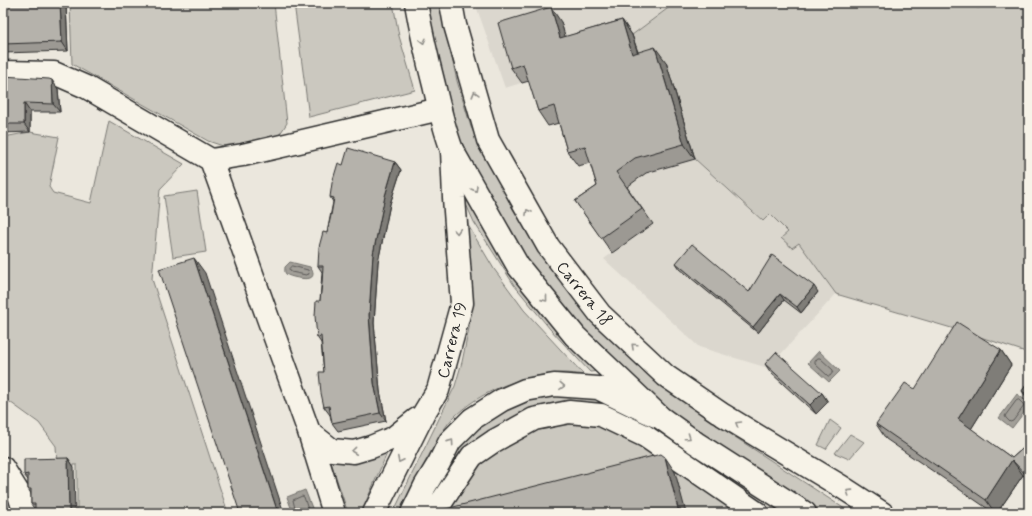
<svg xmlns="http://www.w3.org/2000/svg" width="1032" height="516" font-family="Mynerve,sans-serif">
<rect width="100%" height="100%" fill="#ebe7dd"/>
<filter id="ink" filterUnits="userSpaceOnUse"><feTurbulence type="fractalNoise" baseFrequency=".025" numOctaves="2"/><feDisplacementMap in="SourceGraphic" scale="8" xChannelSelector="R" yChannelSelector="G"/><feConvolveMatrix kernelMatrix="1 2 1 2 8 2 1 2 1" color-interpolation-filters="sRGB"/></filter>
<g filter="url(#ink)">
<path fill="#dbd7ce" d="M475 3H675L632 35 666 62 695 159 762 221 770 214 788 232 782 238 799 243 836 294 768 368 699 347 604 259 612 253 586 216 607 201 596 161 578 166 565 121 548 126 534 79 505 88Z"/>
<path fill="#cbc8bf" stroke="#7b7a75" d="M70 3H274L287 123 278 137 239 145 223 146 208 141 72 64Z
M294 3H393L399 36 415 90 309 117Z
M424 3H440L457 81 471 127 513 209 567 289 593 321 659 383 706 418 851 513H820L663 410 554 299 497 217 455 132Z
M675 3H948L979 8 986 3H1029V353L965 332 836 294 799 243 792 248 781 238 788 232 770 214 763 221 695 159 666 62 643 69 632 35Z
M109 121 184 164 160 189 152 279 228 513H77V465L57 464 56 446 39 423 3 397V162L4 137 30 132 59 137 49 187 53 193 91 203Z
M197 191 206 252 173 257 164 196Z
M467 192 600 371 590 372 550 329 514 285 474 222 465 202Z
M465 220 494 269 524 310 584 375C577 374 570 373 563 373 524 374 479 391 452 419 447 424 443 431 440 437 424 461 413 487 401 513H393L455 386 462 362 469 328 471 296Z
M598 388 790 513H412L439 463 502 400Z
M830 420 841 428 826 449 818 445Z
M850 434 864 442 849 459 835 453Z
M388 451 361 513H348L331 462 334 459C358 465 366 460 388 451Z"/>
<path fill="#a29f98" stroke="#72716c" d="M290 262 310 267 313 272C313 275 313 277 310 278 306 280 289 277 286 274 284 271 285 270 285 267Z
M819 351 840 371 829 382 808 363Z
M1017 394 1029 403V406L1012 428 999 418Z
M305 490 314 513H293L287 497Z"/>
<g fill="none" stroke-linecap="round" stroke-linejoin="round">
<path stroke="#5b5957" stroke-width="1" d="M292 266 308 270 309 274 306 275 291 272 289 269Z
M818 358H820L833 370V372L830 376H828L815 364V362Z
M1019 400 1023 404 1024 406 1013 421 1010 422 1006 418 1005 416 1016 401Z
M296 513 293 500 302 496 304 497 309 513"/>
<defs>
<path id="minor" d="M3 72 54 73 86 87 211 160 243 155 440 109
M211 160 309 432 334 513
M309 432 332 450 354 452 371 447 393 438 417 419
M3 468 18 492 25 513
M374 513 424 413 438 390 462 303 454 198 452 150
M412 513 425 486 439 463 450 441 472 419 502 400 525 390 554 385 598 388 656 416
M434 513 472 456 494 441 534 419 569 412 601 415 645 436 757 513"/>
<path id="major" d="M416 3C421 31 427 58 434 85 439 107 444 129 452 150L518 266 575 336 661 418 696 443 805 513
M451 3 455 25 488 140 548 246 600 314 666 376 723 415 842 487 882 513"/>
</defs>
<use href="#minor" stroke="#2b2b2b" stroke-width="25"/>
<use href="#major" stroke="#2b2b2b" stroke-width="25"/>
<use href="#minor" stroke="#f7f3e8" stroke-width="22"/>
<use href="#major" stroke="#f7f3e8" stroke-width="22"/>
</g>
<path fill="#9c9993" stroke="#2b2b2b" d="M3 3H66L68 51 3 53Z
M622 20 632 35 638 52 666 62 695 159 646 173 627 187 653 224 612 253 575 201 597 186 590 163 578 166 567 151 559 123 548 126 538 111 529 81 522 83 511 68 561 22 565 37Z
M3 76 58 89 60 112H30V132L3 133Z
M395 162 401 170 390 204 378 262 374 323 380 391 386 421 338 431 332 423 330 415 324 407V372L321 343 317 337 320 301 322 272 318 266 327 233 333 202 330 197Z
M676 263 749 292H818L801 313 784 300 758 333 680 269Z
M1001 350 1011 365 971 429 1012 458 1029 443V481L1023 475 997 513H994L886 439 876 424Z
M765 364 822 393 828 402 816 414 771 373Z
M1029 381V401L1022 391Z
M68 458 74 467 35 510 31 504V493L28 489V480L24 475Z"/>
<path fill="#7f7d78" stroke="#2b2b2b" d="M60 3H66L68 51 62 42Z
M551 7 561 22 570 53 560 38Z
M622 20 632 35 643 69 632 54Z
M655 47 666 62 695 159 684 144Z
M52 80 58 89 60 112 53 104Z
M24 103 30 112V132L24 124Z
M395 162 401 170 390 204 378 262 374 323 380 391 386 421 380 413 374 383 369 315 373 254 385 196Z
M194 258 205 273 284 513H278Z
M814 286 818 292 801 313 797 307Z
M780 294 784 300 758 333 753 327Z
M1001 350 1011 365 968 434 958 419Z
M822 393 828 402 816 414 810 405Z
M665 457 675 472 686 513H679Z
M68 458 74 467 75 513H69Z
M1012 460 1023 475 997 513H995L986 500Z"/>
<path fill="#b5b2ab" stroke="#2b2b2b" d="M3 3H60L62 42 3 44Z
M551 7 560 38 622 20 632 54 655 47 684 144 635 158 616 172 642 209 601 238 575 201 597 186 585 146 567 151 554 106 538 111 523 64 511 68 498 23Z
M3 76 49 79 52 80 53 104 24 103V124H3Z
M348 148 395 162 385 196 373 254 369 315 374 383 380 413 332 423 329 406 324 407 321 393 319 372H324L321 336 317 337 315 316 316 301H320L322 283 323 266H318L319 247 323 232 327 233 331 215 334 198 330 197 332 183 338 163 343 165Z
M692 244 749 292 772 255 814 286 797 307 780 294 753 327 676 263Z
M194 258 278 513H240L159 269Z
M957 322 1001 350 958 419 1012 458 1029 443V478L1012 460 986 500 876 424 905 383 915 389Z
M776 352 822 393 810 405 765 364Z
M1029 381V396L1022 391Z
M661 454 665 457 679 513H430Z
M68 458 69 513H35V504H31V489H28V474L24 475V459Z"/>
<defs><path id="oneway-chevron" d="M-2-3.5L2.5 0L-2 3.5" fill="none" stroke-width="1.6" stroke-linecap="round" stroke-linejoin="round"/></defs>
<g stroke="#918f8a">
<use href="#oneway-chevron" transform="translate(423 41) rotate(76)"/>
<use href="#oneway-chevron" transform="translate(475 94) rotate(-106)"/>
<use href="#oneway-chevron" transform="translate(475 189) rotate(60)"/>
<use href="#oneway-chevron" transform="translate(528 212) rotate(-119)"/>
<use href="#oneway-chevron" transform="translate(457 231) rotate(86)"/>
<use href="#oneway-chevron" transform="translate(545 299) rotate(51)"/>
<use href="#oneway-chevron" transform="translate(634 346) rotate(-137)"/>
<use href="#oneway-chevron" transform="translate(562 386) rotate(3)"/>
<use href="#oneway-chevron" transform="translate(738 424) rotate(-149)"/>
<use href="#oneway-chevron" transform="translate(688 437) rotate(35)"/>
<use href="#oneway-chevron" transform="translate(451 442) rotate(-55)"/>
<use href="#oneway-chevron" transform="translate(354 451) rotate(174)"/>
<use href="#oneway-chevron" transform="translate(400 460) rotate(117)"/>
<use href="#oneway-chevron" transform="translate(849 492) rotate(-147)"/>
</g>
</g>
<g text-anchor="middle" stroke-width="3" stroke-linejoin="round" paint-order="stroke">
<g font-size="16" fill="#2b2b2b" stroke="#f7f3e8">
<text transform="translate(585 293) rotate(51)" y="6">Carrera 18</text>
<text transform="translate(451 340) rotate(-76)" y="6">Carrera 19</text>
</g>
</g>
<rect width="1032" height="516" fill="none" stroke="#f7f3e8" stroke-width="16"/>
<rect x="8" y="8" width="1016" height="500" fill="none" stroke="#2b2b2b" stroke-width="1.5" filter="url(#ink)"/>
</svg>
